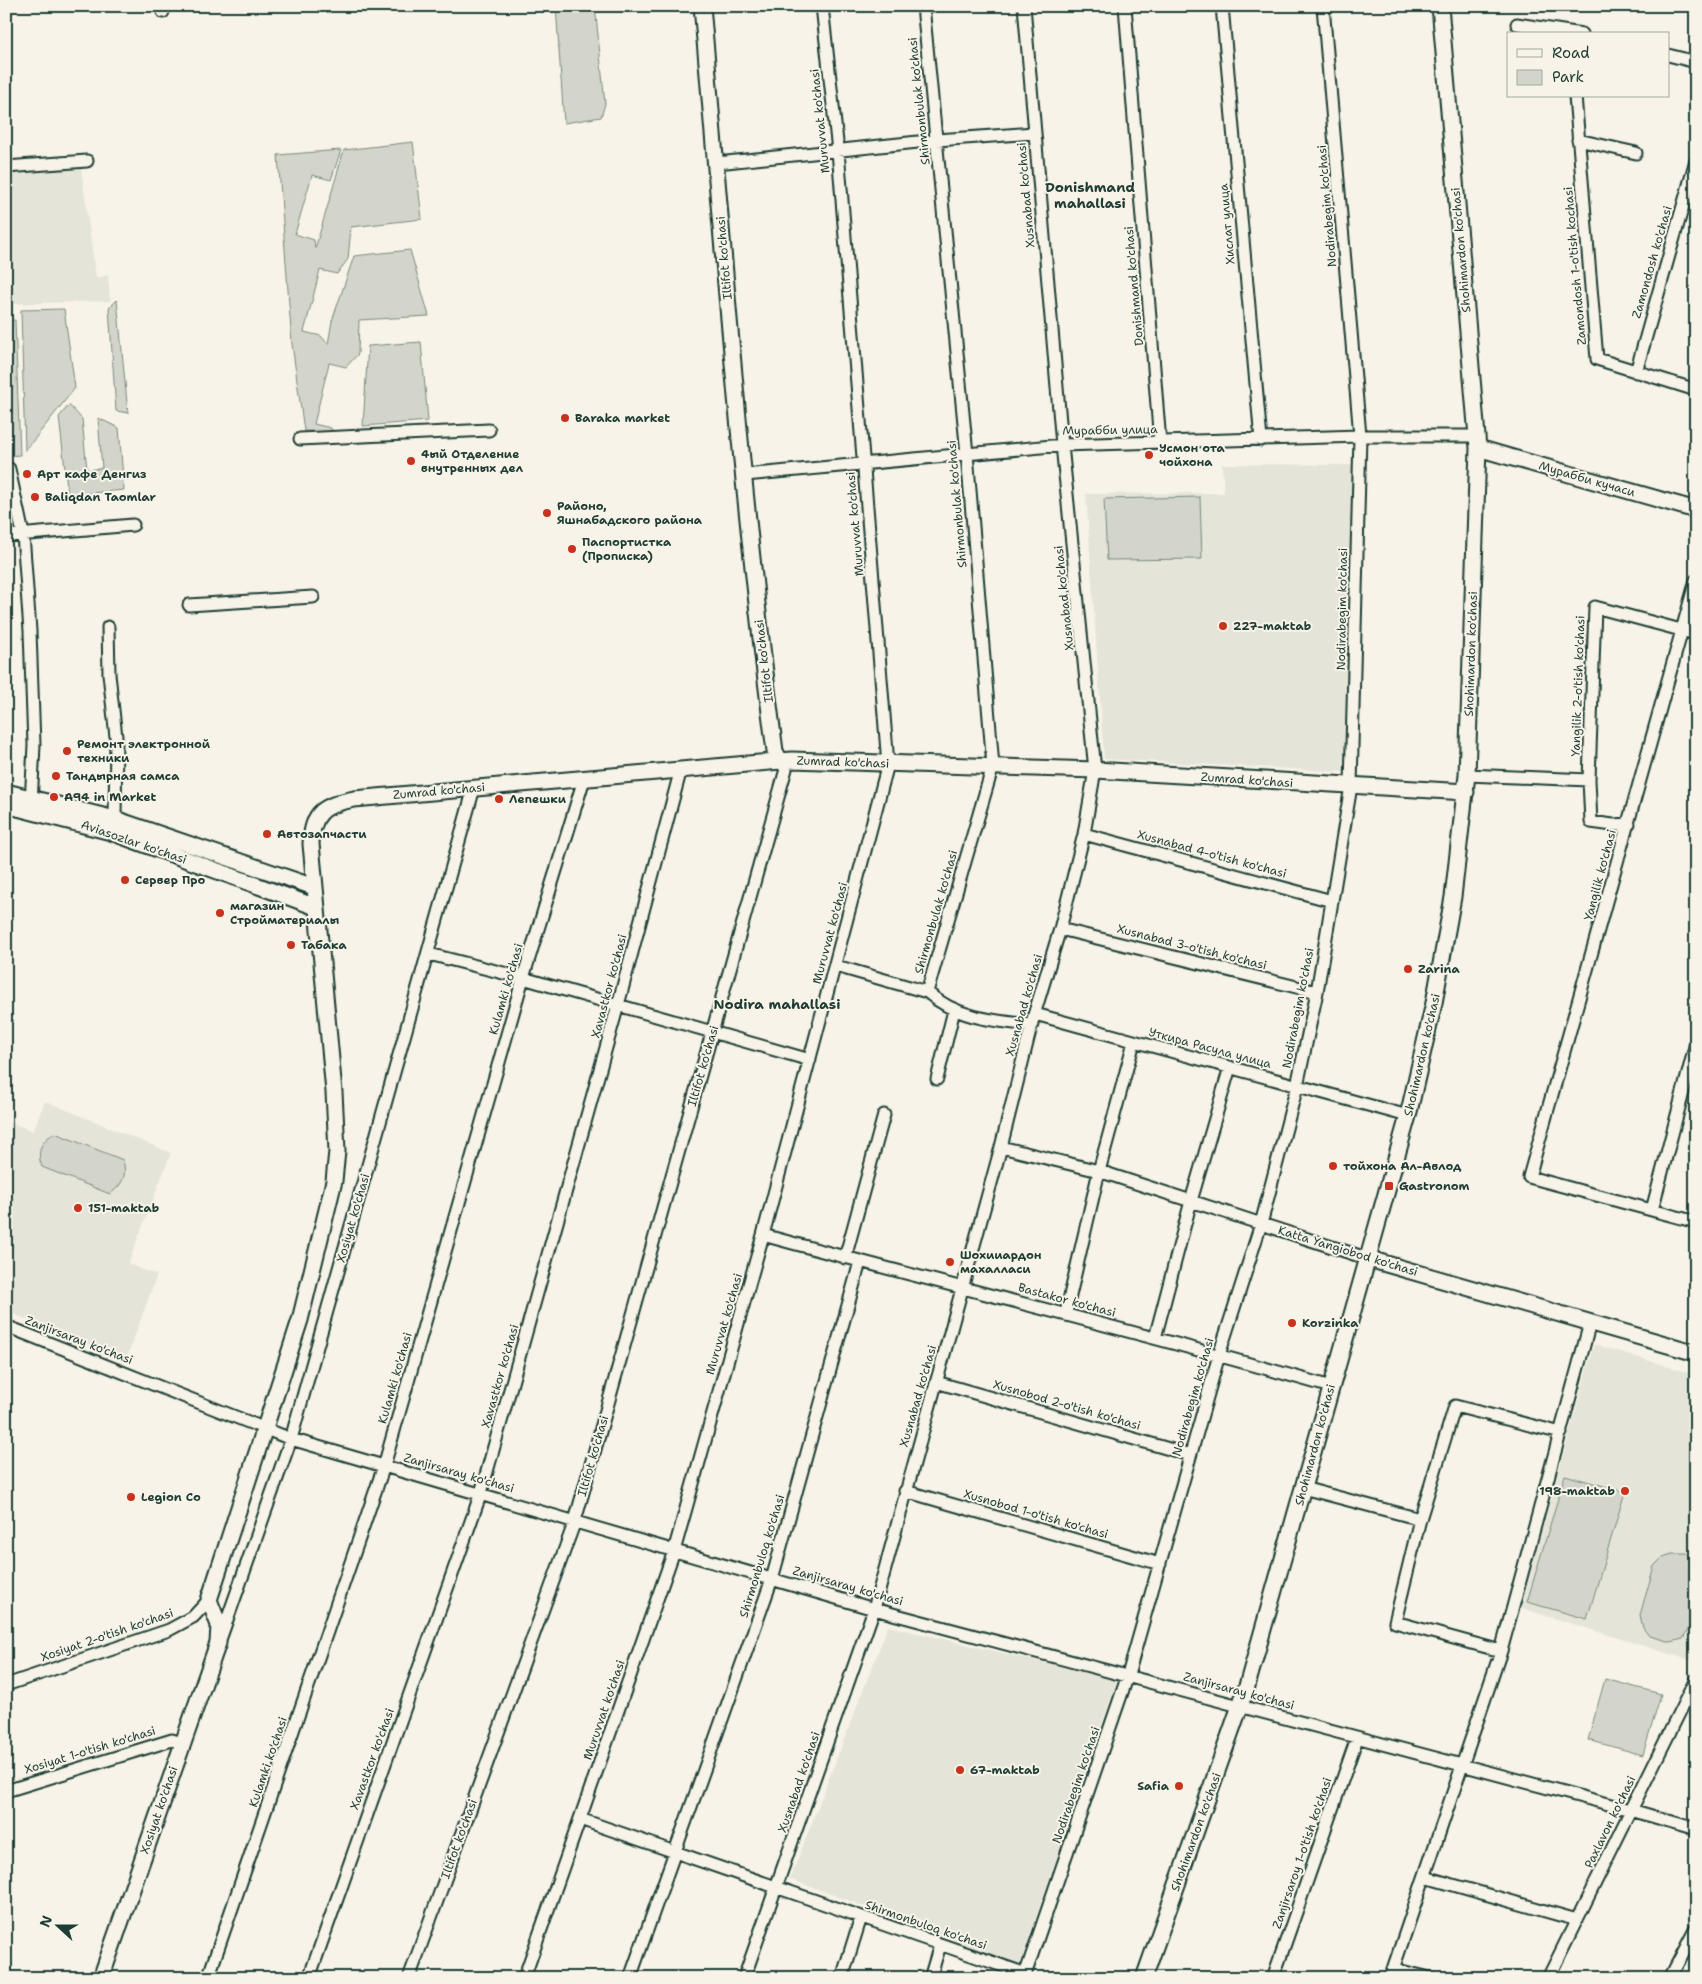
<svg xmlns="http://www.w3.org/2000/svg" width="1702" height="1984" font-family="'Shantell Sans',sans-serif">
<rect width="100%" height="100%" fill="#f7f3e8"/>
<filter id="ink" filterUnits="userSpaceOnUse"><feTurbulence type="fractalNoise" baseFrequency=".02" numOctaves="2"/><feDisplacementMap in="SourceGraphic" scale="10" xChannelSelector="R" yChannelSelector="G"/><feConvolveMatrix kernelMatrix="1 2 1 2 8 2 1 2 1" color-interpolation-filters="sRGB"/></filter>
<g filter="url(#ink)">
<path fill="#e5e4d9" d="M81 167 96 278 108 275 110 301 6 304V172Z
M1222 464 1356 465 1347 772 1104 759 1086 494 1224 493Z
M45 1101 171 1153 128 1264 157 1275 126 1360 6 1311V1121L33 1131Z
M1594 1344 1696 1375V1662L1521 1608Z
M888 1626 1117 1680 1020 1964 790 1879Z"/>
<path fill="#d3d5ca" stroke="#79897f" d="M556 6H595L605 104 601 117 564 123Z
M413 142 422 219 351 227 348 259 337 274 320 270 304 332 321 336 328 344 332 321 354 256 410 250 429 316 359 320 358 354 346 367 329 363 314 424 331 428 333 432 304 431 292 344 278 155 341 150 331 180 312 175 295 234 314 240 315 249 344 150Z
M117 300 128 413 116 411 109 308Z
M64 309 75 388 25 451 21 310Z
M15 320 20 455 6 456V321Z
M421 342 428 421 363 426 368 346Z
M69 405 82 419 87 470 102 468 98 418 119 428 124 490 68 495 59 417Z
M1200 497 1202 559 1107 560 1104 499Z
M55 1133 123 1160C127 1176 123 1184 110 1194L42 1167C36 1152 41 1140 55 1133Z
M1565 1475 1625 1492 1587 1619 1527 1602Z
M1672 1554H1686L1696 1561C1696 1588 1698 1616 1683 1639L1671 1642 1649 1636 1643 1628 1640 1615 1654 1566 1663 1557Z
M1605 1679 1661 1694 1643 1755 1588 1740Z"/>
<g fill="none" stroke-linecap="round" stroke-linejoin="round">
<defs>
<path id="street" d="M160 6 163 12
M923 6 967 454 993 766 927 992
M1125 6 1160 443
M1222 6 1261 440
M1517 24 1582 34
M1668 55 1696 62
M1575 96 1597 359 1696 390
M1578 140 1636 153
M717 163 937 140 1034 133
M6 167 87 161
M1636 372 1696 160
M300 439 489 430
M6 469H9L23 534 30 631 34 745 31 804
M745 475 1062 445 1360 436H1477
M6 536 133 525
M1696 580 1529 1177 1696 1222
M189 605 313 597
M108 627 109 674 116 737 115 819 113 826
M1467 775 1589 780
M1629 824 1613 825 1591 822 1589 780 1595 607 1696 634
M1084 834 1332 901
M1060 929 1317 992
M429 954 523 978 810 1060
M836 966 927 992C956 1018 994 1021 1032 1025
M1035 1014 1408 1116
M937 1079 954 1010
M1001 1147 1099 1171 1369 1259
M1652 1210 1696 1043
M763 1235C952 1287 1143 1332 1331 1387
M845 1258 884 1115
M1066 1313 1099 1171 1134 1042
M6 1326 291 1439 874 1609 1631 1810 1696 1829
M1155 1338 1191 1201 1230 1067
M936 1382 1190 1455
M1303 1488 1420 1519
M905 1491 1160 1564
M221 1637 291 1439 474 788
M1501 1651 1395 1622 1420 1519 1455 1406 1561 1433
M6 1685 169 1630 193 1617 209 1600
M6 1791 172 1740 183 1743
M580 1819 1026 1974
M1425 1877 1577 1920
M1393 1969 1430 1978
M208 1978 384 1466 523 978 584 779
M309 1978 481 1493 618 1005 681 769
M409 1978 575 1521 786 769 780 761
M524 1978 674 1551 763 1235 888 764 838 151 822 6
M630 1978 772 1579 860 1262
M744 1978 874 1609 1001 1147 1034 1015 1060 929 1084 834 1095 770 1062 445 1024 6
M842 1978 861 1917
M930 1978 940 1945
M1024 1978 1128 1675 1219 1355 1261 1224 1297 1086 1317 992 1351 786 1360 436 1323 6
M1273 1978 1357 1738
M1390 1978 1501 1651 1590 1323
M1548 1978 1696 1679
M1670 1978 1696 1928"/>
<path id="secondary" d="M702 6C724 255 742 504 775 751L780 761
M1478 448 1696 510
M6 792 115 819 314 887
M6 805 111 832 316 907
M1369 1259 1696 1353
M101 1978 218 1643 219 1625 209 1600 300 1320 334 1181 337 1151 334 1092 311 844C312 812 324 805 354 799L792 760 1095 770 1466 792
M1144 1978 1247 1686 1408 1116 1434 1003 1453 897 1467 775 1478 448 1440 6"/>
</defs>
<use href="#street" stroke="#1f3d34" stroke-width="15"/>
<use href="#secondary" stroke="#1f3d34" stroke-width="19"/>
<use href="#street" stroke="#f7f3e8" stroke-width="11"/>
<use href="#secondary" stroke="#f7f3e8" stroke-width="15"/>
</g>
</g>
<g fill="#c8321e" stroke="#f7f3e8" stroke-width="2">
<circle cx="565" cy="418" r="5"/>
<circle cx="1149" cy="455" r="5"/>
<circle cx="411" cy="461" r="5"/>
<circle cx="27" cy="474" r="5"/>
<circle cx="35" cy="497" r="5"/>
<circle cx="547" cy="513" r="5"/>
<circle cx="572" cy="549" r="5"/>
<circle cx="1223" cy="626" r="5"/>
<circle cx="67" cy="751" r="5"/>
<circle cx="56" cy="776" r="5"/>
<circle cx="54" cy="797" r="5"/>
<circle cx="499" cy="799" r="5"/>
<circle cx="267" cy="834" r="5"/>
<circle cx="125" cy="880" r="5"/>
<circle cx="220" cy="913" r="5"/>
<circle cx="291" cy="945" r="5"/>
<circle cx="1408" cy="969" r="5"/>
<circle cx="1333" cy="1166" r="5"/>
<rect x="1384" y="1181" width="10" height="10" rx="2.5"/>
<circle cx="78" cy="1208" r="5"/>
<circle cx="950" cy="1262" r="5"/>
<circle cx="1292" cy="1323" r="5"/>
<circle cx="1625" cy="1491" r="5"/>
<circle cx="131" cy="1497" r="5"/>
<circle cx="960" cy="1770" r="5"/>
<circle cx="1179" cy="1786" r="5"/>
</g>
<g text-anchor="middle" stroke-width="4" stroke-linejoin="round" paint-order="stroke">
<g font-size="12" fill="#1f3d34" stroke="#f7f3e8">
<text transform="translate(919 101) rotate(-96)" y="4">Shirmonbulak ko'chasi</text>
<text transform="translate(820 121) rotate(-96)" y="4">Muruvvat ko'chasi</text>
<text transform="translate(1026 195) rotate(-95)" y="4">Xusnabad ko'chasi</text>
<text transform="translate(1327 206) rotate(-95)" y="4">Nodirabegim ko'chasi</text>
<text transform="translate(1227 224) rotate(-95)" y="4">Хислат улица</text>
<text transform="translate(1461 250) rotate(-95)" y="4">Shohimardon ko'chasi</text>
<text transform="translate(724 258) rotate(-95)" y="4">Iltifot ko'chasi</text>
<text transform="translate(1652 262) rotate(-74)" y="4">Zamondosh ko'chasi</text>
<text transform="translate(1575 266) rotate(-95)" y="4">Zamondosh 1-o'tish kochasi</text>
<text transform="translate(1134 286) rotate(-95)" y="4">Donishmand ko'chasi</text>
<text transform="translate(1110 430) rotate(-1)" y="4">Мурабби улица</text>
<text transform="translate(1587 479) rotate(16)" y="4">Мурабби кучаси</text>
<text transform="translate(957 504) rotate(-95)" y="4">Shirmonbulak ko'chasi</text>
<text transform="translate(855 524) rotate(-95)" y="4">Muruvvat ko'chasi</text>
<text transform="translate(1064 598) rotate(-96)" y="4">Xusnabad ko'chasi</text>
<text transform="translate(1342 609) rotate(-89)" y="4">Nodirabegim ko'chasi</text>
<text transform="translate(1471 654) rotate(-88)" y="4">Shohimardon ko'chasi</text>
<text transform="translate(764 661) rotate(-97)" y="4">Iltifot ko'chasi</text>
<text transform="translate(1578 686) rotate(-88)" y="4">Yangilik 2-o'tish ko'chasi</text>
<text transform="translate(843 762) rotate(2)" y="4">Zumrad ko'chasi</text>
<text transform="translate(1247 780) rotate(4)" y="4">Zumrad ko'chasi</text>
<text transform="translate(439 791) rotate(-5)" y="4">Zumrad ko'chasi</text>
<text transform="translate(134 842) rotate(19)" y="4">Aviasozlar ko'chasi</text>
<text transform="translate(1212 854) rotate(15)" y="4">Xusnabad 4-o'tish ko'chasi</text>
<text transform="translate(1600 875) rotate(-75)" y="4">Yangilik ko'chasi</text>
<text transform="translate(936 912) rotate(-74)" y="4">Shirmonbulak ko'chasi</text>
<text transform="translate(830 933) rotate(-75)" y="4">Muruvvat ko'chasi</text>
<text transform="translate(1192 947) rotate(14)" y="4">Xusnabad 3-o'tish ko'chasi</text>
<text transform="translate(609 986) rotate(-75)" y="4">Xavastkor ko'chasi</text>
<text transform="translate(506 989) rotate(-74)" y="4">Kulamki ko'chasi</text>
<text transform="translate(1024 1005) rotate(-74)" y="4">Xusnabad ko'chasi</text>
<text transform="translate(1298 1008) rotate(-79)" y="4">Nodirabegim ko'chasi</text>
<text transform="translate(1210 1048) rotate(15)" y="4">Уткира Расула улица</text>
<text transform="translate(1422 1055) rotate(-77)" y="4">Shohimardon ko'chasi</text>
<text transform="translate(703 1066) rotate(-74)" y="4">Iltifot ko'chasi</text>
<text transform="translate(353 1218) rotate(-74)" y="4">Xosiyat ko'chasi</text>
<text transform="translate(1348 1251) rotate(17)" y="4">Katta Yangiobod ko'chasi</text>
<text transform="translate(1067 1300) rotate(15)" y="4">Bastakor ko'chasi</text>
<text transform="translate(724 1324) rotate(-74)" y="4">Muruvvat ko'chasi</text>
<text transform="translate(79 1340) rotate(21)" y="4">Zanjirsaray ko'chasi</text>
<text transform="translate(500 1376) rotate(-74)" y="4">Xavastkor ko'chasi</text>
<text transform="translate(395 1378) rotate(-74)" y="4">Kulamki ko'chasi</text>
<text transform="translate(918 1396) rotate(-74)" y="4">Xusnabad ko'chasi</text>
<text transform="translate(1193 1397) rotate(-74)" y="4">Nodirabegim ko'chasi</text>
<text transform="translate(1067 1405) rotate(16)" y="4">Xusnobod 2-o'tish ko'chasi</text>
<text transform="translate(1315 1445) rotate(-75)" y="4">Shohimardon ko'chasi</text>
<text transform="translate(593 1456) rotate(-74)" y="4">Iltifot ko'chasi</text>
<text transform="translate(459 1473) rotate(16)" y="4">Zanjirsaray ko'chasi</text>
<text transform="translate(1036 1514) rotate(16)" y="4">Xusnobod 1-o'tish ko'chasi</text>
<text transform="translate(762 1556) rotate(-73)" y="4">Shirmonbuloq ko'chasi</text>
<text transform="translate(848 1586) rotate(16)" y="4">Zanjirsaray ko'chasi</text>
<text transform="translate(107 1635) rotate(-19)" y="4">Xosiyat 2-o'tish ko'chasi</text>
<text transform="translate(1239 1691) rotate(15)" y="4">Zanjirsaray ko'chasi</text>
<text transform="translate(604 1710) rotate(-71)" y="4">Muruvvat ko'chasi</text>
<text transform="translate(90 1750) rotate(-17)" y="4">Xosiyat 1-o'tish ko'chasi</text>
<text transform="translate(372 1759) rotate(-70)" y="4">Xavastkor ko'chasi</text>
<text transform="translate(268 1762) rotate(-71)" y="4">Kulamki ko'chasi</text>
<text transform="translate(799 1782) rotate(-71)" y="4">Xusnabad ko'chasi</text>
<text transform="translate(1076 1785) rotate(-71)" y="4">Nodirabegim ko'chasi</text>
<text transform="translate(159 1810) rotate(-71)" y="4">Xosiyat ko'chasi</text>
<text transform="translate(1610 1822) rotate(-64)" y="4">Paxlavon ko'chasi</text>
<text transform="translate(1196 1832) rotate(-70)" y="4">Shohimardon ko'chasi</text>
<text transform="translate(459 1839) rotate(-70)" y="4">Iltifot ko'chasi</text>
<text transform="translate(1302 1853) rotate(-71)" y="4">Zanjirsaroy 1-o'tish ko'chasi</text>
<text transform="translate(926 1925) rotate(19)" y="4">Shirmonbuloq ko'chasi</text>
</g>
<g font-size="12" font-weight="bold" fill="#1f3d34" stroke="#f7f3e8" text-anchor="start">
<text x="575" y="422">Baraka market</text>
<text x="1159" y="452">Усмон ота<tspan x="1159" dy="14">чойхона</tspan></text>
<text x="421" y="458">4ый Отделение<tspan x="421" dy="14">внутренных дел</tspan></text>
<text x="37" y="478">Арт кафе Денгиз</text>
<text x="45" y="501">Baliqdan Taomlar</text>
<text x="557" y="510">Районо,<tspan x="557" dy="14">Яшнабадского района</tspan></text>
<text x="582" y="546">Паспортистка<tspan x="582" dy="14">(Прописка)</tspan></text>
<text x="1233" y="630">227-maktab</text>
<text x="77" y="748">Ремонт электронной<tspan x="77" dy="14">техники</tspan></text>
<text x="66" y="780">Тандырная самса</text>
<text x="64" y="801">A94 in Market</text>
<text x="509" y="803">Лепешки</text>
<text x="277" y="838">Автозапчасти</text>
<text x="135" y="884">Сервер Про</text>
<text x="230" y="910">магазин<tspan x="230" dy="14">Стройматериалы</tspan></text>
<text x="301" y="949">Табака</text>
<text x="1418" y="973">Zarina</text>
<text x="1343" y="1170">тойхона Ал-Авлод</text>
<text x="1399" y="1190">Gastronom</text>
<text x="88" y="1212">151-maktab</text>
<text x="960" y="1259">Шохииардон<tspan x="960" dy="14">махалласи</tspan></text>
<text x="1302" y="1327">Korzinka</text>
<text x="1615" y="1495" text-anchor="end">198-maktab</text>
<text x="141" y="1501">Legion Co</text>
<text x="970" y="1774">67-maktab</text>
<text x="1169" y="1790" text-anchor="end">Safia</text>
</g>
<g font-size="14" font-weight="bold" fill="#1f3d34" stroke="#f7f3e8">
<text x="1090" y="192">Donishmand<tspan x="1090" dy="16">mahallasi</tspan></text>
<text x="777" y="1009">Nodira mahallasi</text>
</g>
</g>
<rect width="1702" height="1984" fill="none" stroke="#f7f3e8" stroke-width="25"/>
<rect x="12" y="12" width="1677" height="1959" fill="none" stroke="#1f3d34" stroke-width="2" filter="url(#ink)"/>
<rect x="1507" y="32" width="162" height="65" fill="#f7f3e8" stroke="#a1aaa0"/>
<rect x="1517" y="49" width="25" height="8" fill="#f7f3e8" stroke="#a1aaa0"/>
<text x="1552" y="58" font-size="15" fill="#1f3d34">Road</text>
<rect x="1517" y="70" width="25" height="15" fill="#d3d5ca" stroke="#a1aaa0"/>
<text x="1552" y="82" font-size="15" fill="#1f3d34">Park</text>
<g transform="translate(58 1926) rotate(291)" stroke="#f7f3e8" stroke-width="4" paint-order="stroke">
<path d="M0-4L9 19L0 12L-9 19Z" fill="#1f3d34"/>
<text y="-8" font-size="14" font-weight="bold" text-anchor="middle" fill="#1f3d34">N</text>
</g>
</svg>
